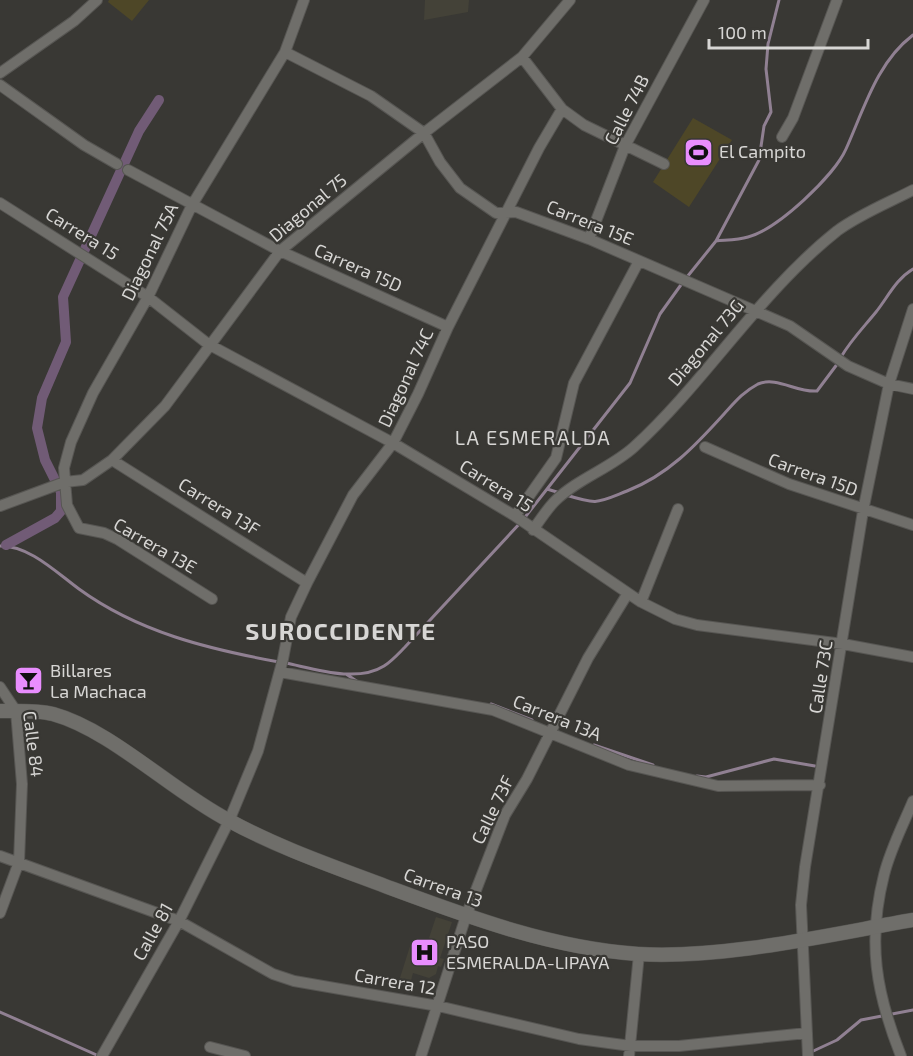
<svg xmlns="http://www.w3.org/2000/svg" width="913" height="1056" font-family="'Exo 2',sans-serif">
<rect width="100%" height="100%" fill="#393834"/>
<path fill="#444238" d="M425 0H469L468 12 424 20Z
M436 917 452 922 440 958 444 959 441 967 438 966 436 974 429 978 413 973 410 984 399 981 411 943 426 947Z"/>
<path fill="#4e4727" d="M109 0H149L132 21 108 2Z
M693 118 732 140 689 207 653 182Z"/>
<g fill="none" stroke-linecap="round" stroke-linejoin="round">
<path stroke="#908092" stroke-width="3" d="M716 241C726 240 738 240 748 237 778 229 834 176 846 149 864 109 877 62 913 35
M687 277 716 241 759 160 764 126 771 112 766 69 768 44 779 0
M841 357C851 340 863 328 876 312 888 297 896 279 913 269
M547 489 560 493
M566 495C598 505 597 503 627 491 668 475 695 446 724 414 735 402 743 392 758 384 777 376 797 393 817 391L838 363
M0 546C29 545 57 573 79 589 138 632 208 649 279 662
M286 663C315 669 357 683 384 666 392 661 399 653 405 647L522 521 630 383 660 314 683 282
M346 674 358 682
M491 704 532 720
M594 745 653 765
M697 776 706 777 774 759 815 766
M0 1012 99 1056
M809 1053 837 1040 861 1020 913 1010"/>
<path stroke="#715b76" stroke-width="10" d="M6 545 55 518 61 511V492L45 460 37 428 42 398 66 342 63 297 139 131 159 100"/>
<defs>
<path id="minor" d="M285 52 371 96 424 133 440 162 460 188 496 213 516 212 589 239 790 326 848 366 889 384 913 389
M522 57 562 109 584 125 664 164
M0 73 74 21 97 0
M0 85 84 145 117 164
M782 137 793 118 837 0
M128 170 280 251 448 327
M0 203 148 297 208 344 393 443 515 516 641 602 675 619 697 625 843 644 913 657
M589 239 625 146 704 0
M705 447 789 484 913 525
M112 460 307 583
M0 506 65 482 83 480 112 460 165 406 280 251 424 133 522 57 570 0
M515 516 556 458 574 383 639 261
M533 530C540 520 547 509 555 501 577 479 611 468 634 447 707 380 759 293 837 231 860 214 888 203 913 190
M212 599 117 539 104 533 79 528 67 505 64 468 71 442 93 393 148 297 192 205 285 52 304 0
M641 602 678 509
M280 672 493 710 629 765 718 786 820 785
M0 687 16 711 22 784 19 862 0 913
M0 856 179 921 273 974 294 981 438 1006 579 1039 631 1046H679L807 1033
M210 1047 245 1056
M102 1056 179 921 229 821 258 751 283 659 291 617 307 583 353 495 393 443 418 394 448 327 539 148 562 109
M421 1056 466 916 505 815 527 779 588 658 628 593
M629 1056 639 954
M808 1056 801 905 805 867 863 511 889 384 913 309
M901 1056C876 993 867 942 884 875 890 850 903 825 913 801"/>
<path id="tertiary" d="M0 711C17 711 37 710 53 714 111 730 172 791 228 820 277 847 332 866 385 886 466 916 550 948 638 954 725 959 827 935 913 920"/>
</defs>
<use href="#minor" stroke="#575653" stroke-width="12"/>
<use href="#tertiary" stroke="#575653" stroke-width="15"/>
<use href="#minor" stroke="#6f6e6a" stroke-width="10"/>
<use href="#tertiary" stroke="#6f6e6a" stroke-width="14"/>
</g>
<defs>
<symbol id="stadium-square" viewBox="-11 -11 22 22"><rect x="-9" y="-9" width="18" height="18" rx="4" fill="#e98dfe" stroke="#393834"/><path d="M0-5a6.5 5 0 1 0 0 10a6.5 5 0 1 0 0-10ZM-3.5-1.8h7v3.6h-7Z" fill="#111"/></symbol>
<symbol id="bar-square" viewBox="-11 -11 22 22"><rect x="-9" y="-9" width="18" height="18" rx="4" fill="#e98dfe" stroke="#393834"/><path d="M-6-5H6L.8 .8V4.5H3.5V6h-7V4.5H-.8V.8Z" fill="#111"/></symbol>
<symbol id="hospital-square" viewBox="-11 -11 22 22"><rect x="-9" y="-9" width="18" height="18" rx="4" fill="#e98dfe" stroke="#393834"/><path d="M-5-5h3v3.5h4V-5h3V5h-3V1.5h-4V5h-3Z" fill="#111"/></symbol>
</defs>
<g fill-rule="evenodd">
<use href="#stadium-square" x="682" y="136" width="33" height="33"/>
<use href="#bar-square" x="12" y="664" width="33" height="33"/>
<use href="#hospital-square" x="408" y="936" width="33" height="33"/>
</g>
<g text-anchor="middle" stroke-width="4.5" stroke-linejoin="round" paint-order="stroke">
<g font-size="18" fill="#d7d6d4" stroke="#393834">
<text transform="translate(627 110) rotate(-63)" y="6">Calle 74B</text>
<text transform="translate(308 208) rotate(-40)" y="6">Diagonal 75</text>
<text transform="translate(590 223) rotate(22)" y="6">Carrera 15E</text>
<text transform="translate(82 234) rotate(32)" y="6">Carrera 15</text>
<text transform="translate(150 252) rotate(-64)" y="6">Diagonal 75A</text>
<text transform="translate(358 268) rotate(24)" y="6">Carrera 15D</text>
<text transform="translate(706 343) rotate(-50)" y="6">Diagonal 73G</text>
<text transform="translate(406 378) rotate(-65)" y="6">Diagonal 74C</text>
<text transform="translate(813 475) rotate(20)" y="6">Carrera 15D</text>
<text transform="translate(496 486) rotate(32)" y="6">Carrera 15</text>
<text transform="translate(219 507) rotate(32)" y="6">Carrera 13F</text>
<text transform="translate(155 546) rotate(30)" y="6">Carrera 13E</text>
<text transform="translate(821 677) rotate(-81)" y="6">Calle 73C</text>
<text transform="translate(557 718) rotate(22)" y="6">Carrera 13A</text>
<text transform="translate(33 744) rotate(83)" y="6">Calle 84</text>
<text transform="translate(493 810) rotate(-64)" y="6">Calle 73F</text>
<text transform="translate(443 888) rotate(20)" y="6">Carrera 13</text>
<text transform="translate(153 932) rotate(-61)" y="6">Calle 81</text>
<text transform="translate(395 982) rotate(10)" y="6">Carrera 12</text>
</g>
<g font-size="18" fill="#d7d6d4" stroke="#393834" text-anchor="start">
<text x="719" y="158">El Campito</text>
<text x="50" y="677">Billares<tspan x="50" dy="21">La Machaca</tspan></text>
<text x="446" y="948">PASO<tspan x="446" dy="21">ESMERALDA-LIPAYA</tspan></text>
</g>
<g font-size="20" letter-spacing="1.5" fill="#d7d6d4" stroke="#393834">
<text x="533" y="445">LA ESMERALDA</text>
</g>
<g font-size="24" font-weight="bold" letter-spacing="1.5" fill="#d7d6d4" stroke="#393834">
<text x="341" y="640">SUROCCIDENTE</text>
</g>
</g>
<path d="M709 39v9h159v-9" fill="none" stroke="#d7d6d4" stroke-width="3"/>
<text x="718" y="39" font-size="18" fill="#d7d6d4" stroke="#393834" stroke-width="4.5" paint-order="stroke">100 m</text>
</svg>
